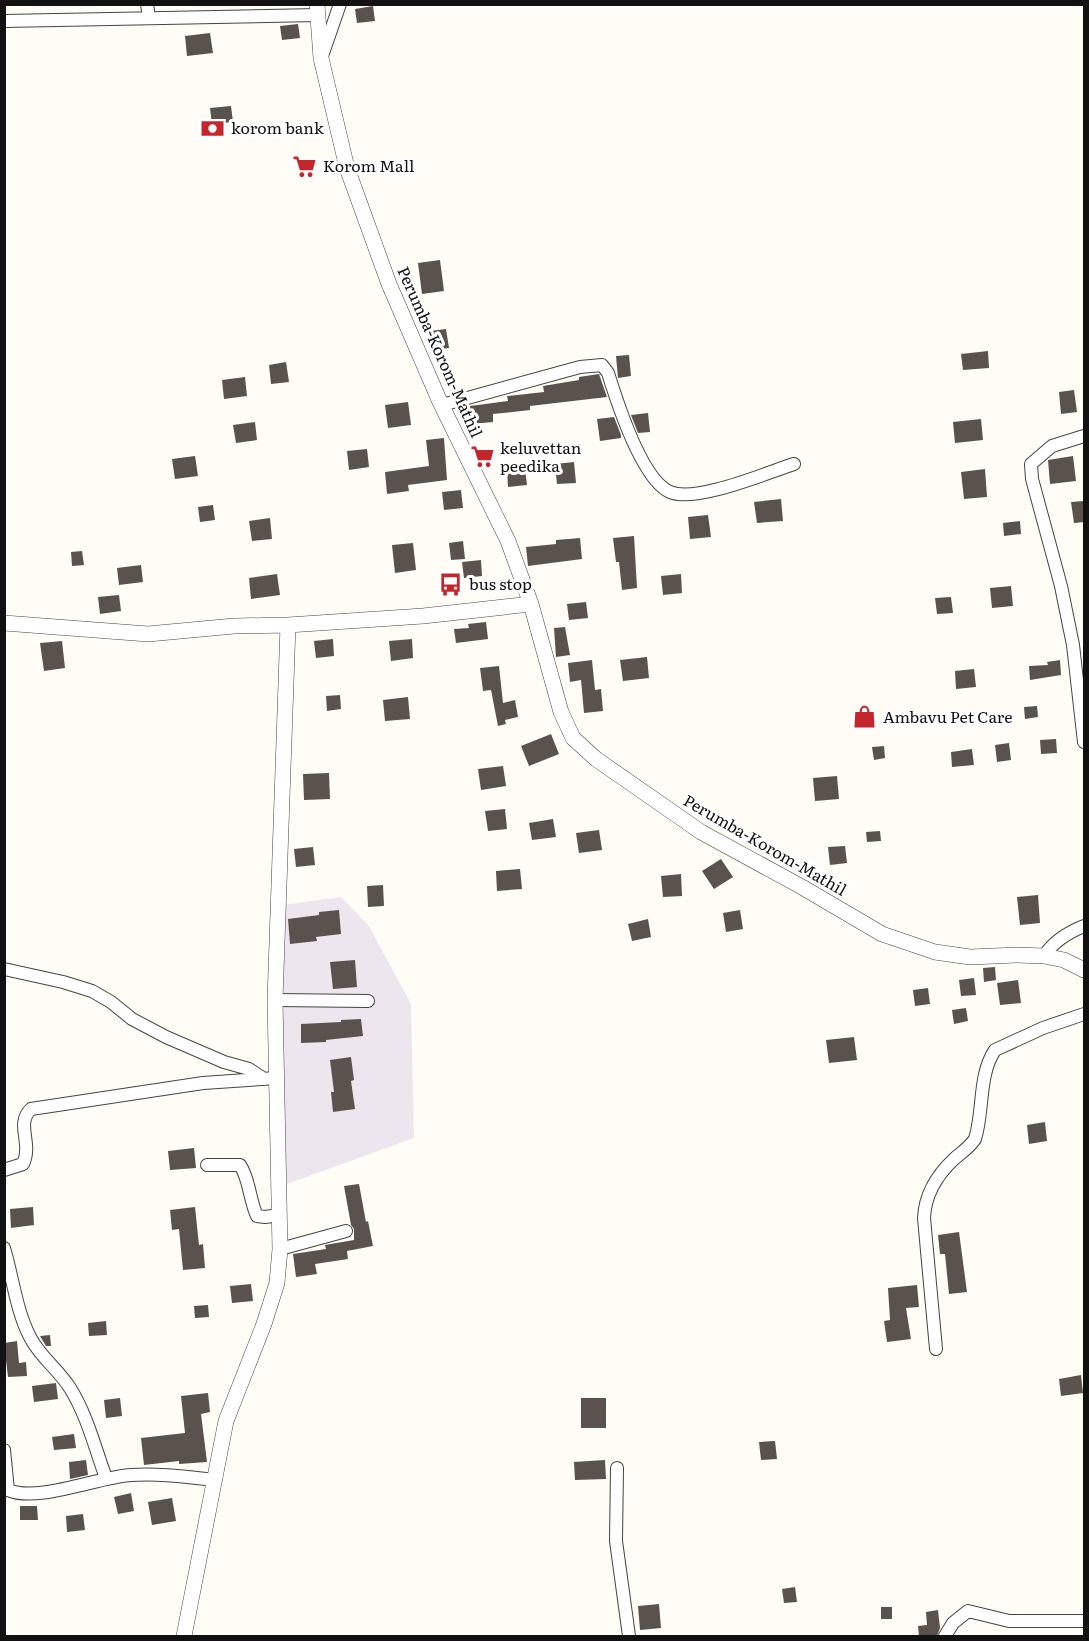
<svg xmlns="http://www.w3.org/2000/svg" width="1089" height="1641" font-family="Literata,serif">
<rect width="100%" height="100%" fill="#fffdf5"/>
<path fill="#eee6ef" d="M341 897 369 926 411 1004 414 1138 287 1184 282 1045V905Z"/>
<path fill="#5a524d" d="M373 6 375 21 357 23 355 9Z
M298 24 300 38 282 40 280 26Z
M210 33 213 53 187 56 185 36Z
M231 106 233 122 212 124 210 108Z
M440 260 444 291 422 294 418 263Z
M446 329 449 348 432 350 430 331Z
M988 351 989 368 963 370 961 354Z
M629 355 631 376 618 378 616 356Z
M286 362 289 382 271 384 269 365Z
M599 374 607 397 530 406V410L493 414V422L472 424 470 406 508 401 507 396 544 392 543 386 579 380V377Z
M245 377 247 396 224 399 222 380Z
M1074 390 1077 412 1061 414 1059 392Z
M408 402 411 425 388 428 385 405Z
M648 413 650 432 638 433 631 415Z
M614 417 621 435V438L600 441 597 419Z
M981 419 983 440 955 443 953 422Z
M255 422 257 440 236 443 233 425Z
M444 438 447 480 408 485 409 491 387 494 385 472 429 466 426 440Z
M367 449 369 467 349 470 347 451Z
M195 456 198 476 175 479 172 459Z
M1073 456 1076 481 1050 484 1048 460Z
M574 462 576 483 557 484 555 464Z
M525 469 527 485 508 487 507 471Z
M985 469 987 497 964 499 961 472Z
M461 490 463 508 444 510 442 492Z
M781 499 783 521 757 523 754 502Z
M1084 501V522L1074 523 1071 502Z
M213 505 215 520 200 522 198 507Z
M708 515 711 537 690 539 688 517Z
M270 518 272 539 252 541 249 521Z
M1020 521 1021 534 1004 536 1003 523Z
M634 536 637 588 622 590 619 562H616L613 538Z
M580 538 582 559 528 566 526 547 556 544V540Z
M463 541 465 559 451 560 449 543Z
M413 543 416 570 395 573 392 545Z
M82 551 84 565 72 566 71 552Z
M481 560 482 576 464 578 462 562Z
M141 565 143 582 119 585 117 568Z
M277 574 280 595 251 599 249 578Z
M681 574 682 593 663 595 661 576Z
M1011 586 1013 606 992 608 990 588Z
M119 595 121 611 100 614 98 597Z
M951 597 953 613 937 614 935 598Z
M586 602 588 618 569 620 567 604Z
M486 622 488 639 456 643 454 629 469 628 468 624Z
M565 627 570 655 556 657 554 628Z
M333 639 334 656 316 658 314 641Z
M412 639 413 658 391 661 389 641Z
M62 641 65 668 44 671 40 643Z
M647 657 649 678 623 681 620 660Z
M592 660 595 690 601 689 603 711 584 713 581 680 570 682 568 663Z
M1060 660 1061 675 1030 680 1029 666 1048 665 1047 662Z
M499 666 503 703 515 700 518 717 505 720 506 724 498 726 491 690 483 691 480 668Z
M974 669 976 687 956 689 955 671Z
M340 695 341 709 327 711 326 696Z
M408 697 410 719 385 721 383 700Z
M1037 706 1038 717 1025 719 1024 707Z
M551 734 559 754 529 766 521 746Z
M1056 739 1057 753 1041 754 1040 740Z
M1009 743 1011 760 997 762 995 745Z
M884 746 885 758 874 760 872 747Z
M972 749 974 765 952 767 951 752Z
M503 766 506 786 481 790 478 769Z
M329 773 330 799 304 800 303 774Z
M837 776 839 799 815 801 813 778Z
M505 809 507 829 488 831 485 811Z
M553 819 556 837 532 840 529 823Z
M599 830 602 850 579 853 576 833Z
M880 831 881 841 867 842 866 832Z
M845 846 847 863 830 865 828 847Z
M313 847 315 865 296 867 294 849Z
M721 859 733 877 714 889 702 871Z
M520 869 522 889 497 891 496 871Z
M681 874 682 896 663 897 661 876Z
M383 885 384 906 368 907 367 886Z
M1038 895 1040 923 1020 925 1017 897Z
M339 910 341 934 316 937 317 941 290 944 288 919 319 915V912Z
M740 910 743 929 726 932 723 913Z
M648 919 651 937 632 941 628 924Z
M355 960 357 987 333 989 330 962Z
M995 967 996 980 984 982 983 968Z
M974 978 976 995 961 996 959 980Z
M1018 980 1021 1003 1000 1005 997 983Z
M928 988 930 1004 915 1006 913 990Z
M966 1008 968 1021 954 1024 952 1010Z
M361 1019 363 1036 326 1040V1042L301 1043V1024L341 1022V1020Z
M854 1037 857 1060 829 1063 826 1040Z
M351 1057 354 1080 351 1081 355 1109 333 1112 331 1092H334L330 1060Z
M1045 1122 1047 1141 1029 1144 1027 1125Z
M194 1148 196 1168 170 1170 168 1151Z
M359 1184 366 1222 368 1221 373 1246 347 1251 348 1259 315 1264 317 1274 296 1277 293 1254 326 1249 325 1245 354 1240V1229L351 1225 344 1186Z
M33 1207 34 1225 11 1228 10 1209Z
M195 1207 199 1245 203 1244 205 1268 183 1270 179 1229 172 1230 170 1210Z
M959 1232 967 1292 949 1294 945 1254H940L938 1235Z
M251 1284 253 1301 232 1303 230 1286Z
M917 1285 919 1307 906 1308 911 1339 887 1342 884 1321 890 1320 888 1288Z
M208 1305 209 1317 195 1318 194 1306Z
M106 1321 107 1335 89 1336 88 1323Z
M50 1335 51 1346H46L40 1336Z
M17 1341 19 1363 26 1362 27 1376 8 1377 4 1343Z
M1081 1375 1083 1393 1061 1396 1059 1379Z
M56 1383 58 1399 34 1402 32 1386Z
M208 1393 210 1412 201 1414 207 1462 179 1464V1461L144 1465 141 1438 185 1433 181 1396Z
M120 1398 122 1416 106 1418 104 1400Z
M581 1398H606V1428H581Z
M74 1434 76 1448 54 1450 52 1437Z
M775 1441 777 1459 761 1460 759 1442Z
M86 1460 88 1475 70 1479 69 1462Z
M605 1460 606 1479 575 1480 574 1462Z
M131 1493 134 1511 118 1514 114 1497Z
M172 1498 176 1521 152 1525 148 1502Z
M20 1506H37L38 1520H20Z
M83 1514 85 1530 67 1532 66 1516Z
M795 1587 797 1602 784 1603 782 1589Z
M659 1604 661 1628 640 1630 638 1606Z
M881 1607H892V1619H881Z
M938 1610 940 1628 937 1636H919L918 1626 927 1625 926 1612Z"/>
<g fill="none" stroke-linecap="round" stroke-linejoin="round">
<defs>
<path id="minor" d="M147 4 149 18
M4 21 318 15
M322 56 340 4
M442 405 580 367 602 365 608 373C617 402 642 480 670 492 696 503 766 473 794 464
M1084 436 1052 446 1031 464 1032 479 1061 586 1073 645 1084 742
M1044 956C1053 942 1069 932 1084 926
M4 969 63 982 92 991 111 1002 132 1019 166 1037 224 1062 249 1069 264 1079
M275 1000 368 1001
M207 1165H240C250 1180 249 1199 257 1216L265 1217 279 1215
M4 1170 23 1164C33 1143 15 1124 31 1109L203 1083 276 1078
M4 1248C13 1278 16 1310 30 1337 40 1357 58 1369 70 1388 87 1415 95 1448 106 1478
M280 1249 346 1231
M936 1349 924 1218C925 1194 937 1175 954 1159 962 1152 969 1148 975 1139 984 1111 978 1075 995 1050L1043 1028 1084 1014
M4 1450 8 1490C37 1503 98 1477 131 1475 159 1473 187 1477 214 1480
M617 1468 616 1541 629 1636
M945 1636 953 1623 968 1611 1009 1621H1084"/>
<path id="tertiary" d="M317 4 321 58 347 168 389 284 440 402 508 541 531 604 561 712 573 738 596 759 701 832 802 887 882 934 935 952 970 957 1017 955 1044 956 1064 960 1084 970
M4 623 148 634 234 626 288 625 423 616 531 604
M184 1636 226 1421 264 1324 277 1283 280 1249 275 1000 288 625"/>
</defs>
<use href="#minor" stroke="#444" stroke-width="14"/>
<use href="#tertiary" stroke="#444" stroke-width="16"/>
<use href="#minor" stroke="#fff" stroke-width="12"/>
<use href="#tertiary" stroke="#fff" stroke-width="15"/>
</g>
<defs>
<symbol id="bank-bare" viewBox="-9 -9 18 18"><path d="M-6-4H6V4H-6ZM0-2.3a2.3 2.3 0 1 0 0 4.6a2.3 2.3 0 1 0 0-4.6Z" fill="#c4262e" stroke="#fff" stroke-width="2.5" paint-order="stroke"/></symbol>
<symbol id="supermarket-bare" viewBox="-9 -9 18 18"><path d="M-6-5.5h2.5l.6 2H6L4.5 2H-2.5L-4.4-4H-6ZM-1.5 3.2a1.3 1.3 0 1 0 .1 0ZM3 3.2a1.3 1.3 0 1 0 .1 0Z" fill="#c4262e" stroke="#fff" stroke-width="2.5" paint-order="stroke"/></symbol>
<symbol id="bus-bare" viewBox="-9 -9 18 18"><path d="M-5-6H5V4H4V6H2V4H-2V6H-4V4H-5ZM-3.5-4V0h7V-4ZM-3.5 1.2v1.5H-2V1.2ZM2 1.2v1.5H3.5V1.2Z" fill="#c4262e" stroke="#fff" stroke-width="2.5" paint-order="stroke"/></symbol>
<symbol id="shop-bare" viewBox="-9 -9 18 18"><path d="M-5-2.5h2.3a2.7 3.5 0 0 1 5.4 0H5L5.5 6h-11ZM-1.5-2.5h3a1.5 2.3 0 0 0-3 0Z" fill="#c4262e" stroke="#fff" stroke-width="2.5" paint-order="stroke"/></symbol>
</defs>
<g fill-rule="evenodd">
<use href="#bank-bare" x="196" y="112" width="33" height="33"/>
<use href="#supermarket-bare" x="288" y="150" width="33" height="33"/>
<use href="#supermarket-bare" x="466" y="440" width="33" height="33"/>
<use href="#bus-bare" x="434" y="568" width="33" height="33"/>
<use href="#shop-bare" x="848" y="700" width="33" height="33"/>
</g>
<g text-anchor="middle" stroke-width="6" stroke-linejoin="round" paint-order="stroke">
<g font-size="16" fill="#111" stroke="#fff" text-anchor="start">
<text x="231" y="134">korom bank</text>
<text x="323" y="172">Korom Mall</text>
<text x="500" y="454">keluvettan<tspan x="500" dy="18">peedika</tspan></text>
<text x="469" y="590">bus stop</text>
<text x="883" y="723">Ambavu Pet Care</text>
</g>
<g font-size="16" fill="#111" stroke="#fff">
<text transform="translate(440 352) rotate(66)" y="6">Perumba-Korom-Mathil</text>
<text transform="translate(765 845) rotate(30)" y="6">Perumba-Korom-Mathil</text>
</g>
</g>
<rect width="1089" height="1641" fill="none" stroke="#111111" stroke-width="12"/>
</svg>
